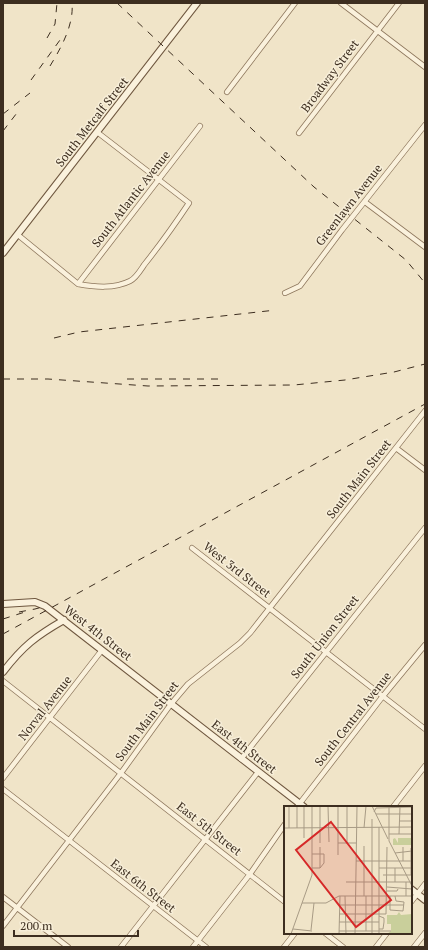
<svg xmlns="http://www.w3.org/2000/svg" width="428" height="950" font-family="'PT Serif',serif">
<rect width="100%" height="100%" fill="#f0e4c8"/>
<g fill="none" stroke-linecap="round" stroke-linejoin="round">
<defs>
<path id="street" d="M341 3 425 67
M227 92 295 3
M299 133 399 3
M365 202 425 247
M18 235 78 284C95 287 114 289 130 281 136 278 140 271 144 265 160 245 175 224 189 203L97 132
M78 284 200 126
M285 293 300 286 342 230 425 125
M396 448 425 470
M192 548 425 729
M3 681 285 902
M241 759 425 528
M3 778 102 650
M3 789 206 947
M297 807 383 696 425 645
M393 807 425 766
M3 897 68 947
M411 902 425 884
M3 926 121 773 171 704 188 684 240 643 250 633 425 411
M325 933 343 947
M121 947 258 772
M193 947 250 874 285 824
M284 947 295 933
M376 947 387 933
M414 947 425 933"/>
<path id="secondary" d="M3 253 197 3
M3 604 35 602 45 606 304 807
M3 672C23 646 36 636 64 620
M411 889 425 900"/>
</defs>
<use href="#street" stroke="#8d765c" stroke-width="6"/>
<use href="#secondary" stroke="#6f573f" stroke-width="8"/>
<use href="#street" stroke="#faf1dc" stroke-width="4.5"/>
<use href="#secondary" stroke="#faf1dc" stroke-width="6"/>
<path stroke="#3d2e20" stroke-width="1" stroke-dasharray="7 7" stroke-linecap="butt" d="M117 3 314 187 406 260 425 283
M47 38 55 24 57 3
M50 66C61 48 74 25 72 3
M31 80 60 40
M3 114 30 93
M3 131 20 109
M54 338 79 332 276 310
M3 379H48L148 386 294 385 345 380 394 372 425 364
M127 379H219
M19 612 35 609 46 606
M3 619 25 612
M3 634 425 404"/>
</g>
<g text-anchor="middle" stroke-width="3" stroke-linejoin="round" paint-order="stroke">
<g font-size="12" fill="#3d2e20" stroke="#f7eed8">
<text transform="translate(330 76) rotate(-53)" y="4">Broadway Street</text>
<text transform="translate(92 122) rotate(-52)" y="4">South Metcalf Street</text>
<text transform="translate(131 199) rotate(-52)" y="4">South Atlantic Avenue</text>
<text transform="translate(349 205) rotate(-52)" y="4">Greenlawn Avenue</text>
<text transform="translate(359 479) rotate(-52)" y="4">South Main Street</text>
<text transform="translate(237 570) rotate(38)" y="4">West 3rd Street</text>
<text transform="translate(98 633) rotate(38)" y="4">West 4th Street</text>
<text transform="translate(325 637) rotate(-52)" y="4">South Union Street</text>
<text transform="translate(45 708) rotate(-52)" y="4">Norval Avenue</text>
<text transform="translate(353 719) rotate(-52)" y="4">South Central Avenue</text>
<text transform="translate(147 721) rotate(-53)" y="4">South Main Street</text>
<text transform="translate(244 747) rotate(38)" y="4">East 4th Street</text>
<text transform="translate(209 829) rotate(38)" y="4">East 5th Street</text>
<text transform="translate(143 886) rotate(38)" y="4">East 6th Street</text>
</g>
</g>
<g transform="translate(284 806)">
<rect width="128" height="128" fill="#f0e4c8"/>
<path d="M111 32 114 37V32H128V39H109V33ZM115 106 117 109 128 108V128H103L107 125V118H103V109H113Z" fill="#c9cf9b"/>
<path fill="none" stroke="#a89b85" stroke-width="1" d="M5 0V22M13 0V22M20 0V32M36 0V37M44 0 45 36M88 0 104 33M105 0V35L128 80M90 6 92 2 128 1M92 8H128M115 15H128M0 22 128 21M80 22 82 0M105 28H128M115 28 116 1M54 37H72M63 37V0M36 41V62M119 41V55M111 47 128 45M54 49V0M72 55H128M28 62H36L40 57V48H28M95 62H128M99 69H128M127 69V42M62 76H128M111 76V62M103 81 128 83M103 85H113L114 83M61 90 62 128M80 90V40M82 90V125M106 90V104L119 105 120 96 112 95 111 90M122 90V76M18 97H42L55 90H128M55 99H120M55 108H102L103 41M95 110 100 112V116L99 123H95M55 116H95M9 123 28 125M27 124 30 97M55 125H107M7 128 28 69V0M55 128 56 90M71 128 73 0M88 128V13M95 128V21"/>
<path fill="#d62828" fill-opacity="0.15" stroke="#d62828" stroke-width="2" d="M47 16 107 94 72 121 12 44Z"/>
<rect width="128" height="128" fill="none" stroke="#3d2e20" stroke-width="2"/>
</g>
<rect width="428" height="950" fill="none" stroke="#3d2e20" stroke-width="8"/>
<path d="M14 930v6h124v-6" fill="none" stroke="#3d2e20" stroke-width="2"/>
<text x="20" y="930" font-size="12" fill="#3d2e20" stroke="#f7eed8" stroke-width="3" paint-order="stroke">200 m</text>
</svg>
